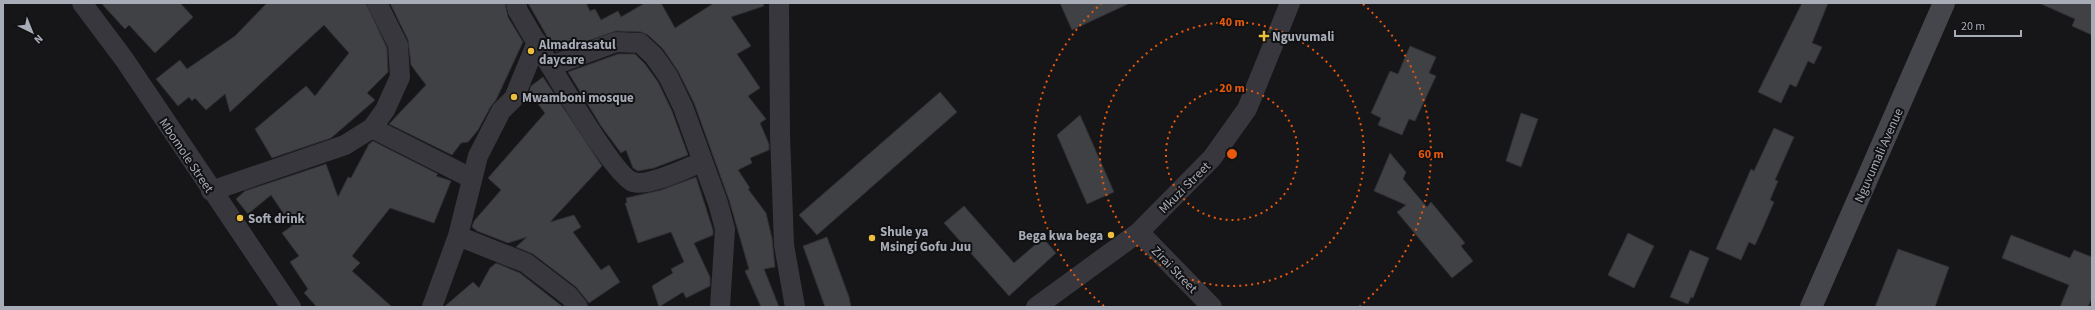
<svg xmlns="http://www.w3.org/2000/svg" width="2095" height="310" font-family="'Source Sans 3',sans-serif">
<rect width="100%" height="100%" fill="#161618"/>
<path fill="#404145" stroke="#303034" d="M101 3H180L193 17 155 53 129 25 125 29Z
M267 3H366L387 48 388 72 367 93 375 100 331 138 272 158 255 129 306 86 315 96 349 53 324 25 230 112 225 94 206 110 195 98 192 101 189 97 178 106 156 79 180 60 187 69 235 36Z
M390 3H505L508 17 523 42 496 100 491 106 478 130 468 142 461 143 452 155 389 124 426 85 411 65 408 40Z
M528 3H586L590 11 595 9 601 20 618 11 621 17 645 3H661L675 28 714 3H763L764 6 731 17 751 46 737 54 760 88 748 96 766 119 760 123 769 144V150L750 158 752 163 738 170 750 188 748 189 766 213 772 238 775 267 764 269 779 307H761L745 271 749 269 729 200 694 103 678 71 663 49 648 35 641 32 616 31 556 52Z
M1060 3H1130L1072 30Z
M1802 3H1828L1812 43 1822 47 1814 64 1808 61 1796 87 1790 84 1781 103 1758 92Z
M2039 3H2092V35L2072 26 2075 19Z
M1410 46 1436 57 1429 73 1436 76 1415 121 1409 119 1402 135 1378 125 1381 118 1371 113 1390 71 1398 74Z
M618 54H635L645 64 658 82 672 111 688 155 654 168 638 171 633 168 626 150 621 153 601 126 568 72Z
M543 77 602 166 550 222 574 215 581 227 573 232 601 270 609 265 620 282 589 303 576 287 533 254 516 247 527 237 508 243 477 231 472 227 474 221 501 190 488 178 545 113 529 92 531 86Z
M940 92 957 112 817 235 799 215Z
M1521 113 1538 119 1521 167 1506 161Z
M1080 115 1114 192 1087 204 1057 135Z
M1774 128 1794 137 1775 180 1778 181 1770 200 1774 202 1762 230 1755 245 1749 242 1741 260 1716 249 1751 169 1754 171Z
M373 141 438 174 436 176 451 181 434 223 390 208 352 256 360 263 352 271 392 307H317L304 293 308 289 290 262 299 256 282 233 292 226 271 195 248 214 236 199 245 191 326 164 338 197 348 177 351 178 369 144Z
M1390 153 1406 172 1403 179 1427 207 1431 202 1465 243 1461 246 1473 261 1452 278 1397 212 1406 205 1374 191Z
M696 177 713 230V235L694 243 710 277V286L686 298 683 292 659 307 652 286 673 273 671 269 684 262 671 232 638 243 625 203H627L626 198 661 190Z
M964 206 1014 263 1043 238 1056 253 1009 296 944 223Z
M1628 233 1654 246 1634 288 1608 275Z
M2011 235 2070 258 2074 250 2092 257V298L2088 307H2060L2069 285 2002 258Z
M827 237 849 297 851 307H825L803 246Z
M1898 249 1949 267 1935 307H1875Z
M1690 250 1709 258 1693 298 1691 297 1688 304 1670 297Z
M496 263 520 273 563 307H444L473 282 479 288 490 268Z"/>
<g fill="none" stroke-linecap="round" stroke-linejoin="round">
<path stroke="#37373d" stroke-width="20" d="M82 3 124 59 291 307
M516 3 518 11C534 38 612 175 633 182 649 187 686 168 702 162
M779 3 780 134 784 245 795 307
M551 66 616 42 640 43 654 56 668 76 683 107 718 203 725 229 720 307
M372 128 471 178
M211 191 345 145 372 128 385 110 400 77 398 45 377 3
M1139 232 1212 307
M458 236 526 263 569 296 578 307
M432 307 458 236 478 156 501 111 514 98 537 42
M1036 307 1139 232 1212 158 1247 109 1290 3"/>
<path stroke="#45464c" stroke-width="22" d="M1811 307 1944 3"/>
</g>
<g fill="none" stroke="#e8590c" stroke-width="2" stroke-dasharray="2 4">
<circle cx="1232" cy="154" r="66"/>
<circle cx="1232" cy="154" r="132"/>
<path d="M1104 306A199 199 0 0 1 1101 4M1363 4A199 199 0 0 1 1360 306"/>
</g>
<g fill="#ebbf3b" stroke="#111113" stroke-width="1.5">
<path d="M1262 30h4v4h4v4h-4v4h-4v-4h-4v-4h4z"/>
<circle cx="531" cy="51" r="4"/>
<circle cx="514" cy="97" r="4"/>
<circle cx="240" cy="218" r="4"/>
<circle cx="1111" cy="235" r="4"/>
<circle cx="872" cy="238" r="4"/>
</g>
<g text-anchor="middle" stroke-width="4" stroke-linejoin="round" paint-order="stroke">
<g font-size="13" font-weight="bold" fill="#a8acb7" stroke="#111113" text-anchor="start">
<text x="1272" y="41">Nguvumali</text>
<text x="539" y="49">Almadrasatul<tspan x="539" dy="15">daycare</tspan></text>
<text x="522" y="102">Mwamboni mosque</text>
<text x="248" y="223">Soft drink</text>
<text x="880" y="236">Shule ya<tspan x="880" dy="15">Msingi Gofu Juu</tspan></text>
<text x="1103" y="240" text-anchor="end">Bega kwa bega</text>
</g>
<g font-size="13" fill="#a8acb7" stroke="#111113">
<text transform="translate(187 155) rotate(56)" y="5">Mbomole Street</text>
<text transform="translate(1878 155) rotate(-66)" y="5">Nguvumali Avenue</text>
<text transform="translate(1184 187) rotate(-45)" y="5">Mkuzi Street</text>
<text transform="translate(1175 269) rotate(46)" y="5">Zirai Street</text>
</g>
</g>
<circle cx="1232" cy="154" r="6" fill="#e8590c" stroke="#111113" stroke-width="2"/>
<g font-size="12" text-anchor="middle" font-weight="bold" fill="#e8590c" stroke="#111113" stroke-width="4" stroke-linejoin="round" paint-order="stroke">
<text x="1232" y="26">40 m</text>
<text x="1232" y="92">20 m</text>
<text x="1431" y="158">60 m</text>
</g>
<rect width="2095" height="310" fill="none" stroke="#a8acb7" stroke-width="8"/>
<g transform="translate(32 32) rotate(137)" stroke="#111113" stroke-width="3" paint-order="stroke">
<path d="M0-3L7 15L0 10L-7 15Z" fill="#a8acb7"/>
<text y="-6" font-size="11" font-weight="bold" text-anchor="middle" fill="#a8acb7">N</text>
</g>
<path d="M1955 30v6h66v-6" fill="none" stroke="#a8acb7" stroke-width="2"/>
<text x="1961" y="30" font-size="12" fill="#a8acb7" stroke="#111113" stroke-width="3" paint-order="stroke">20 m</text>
</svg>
